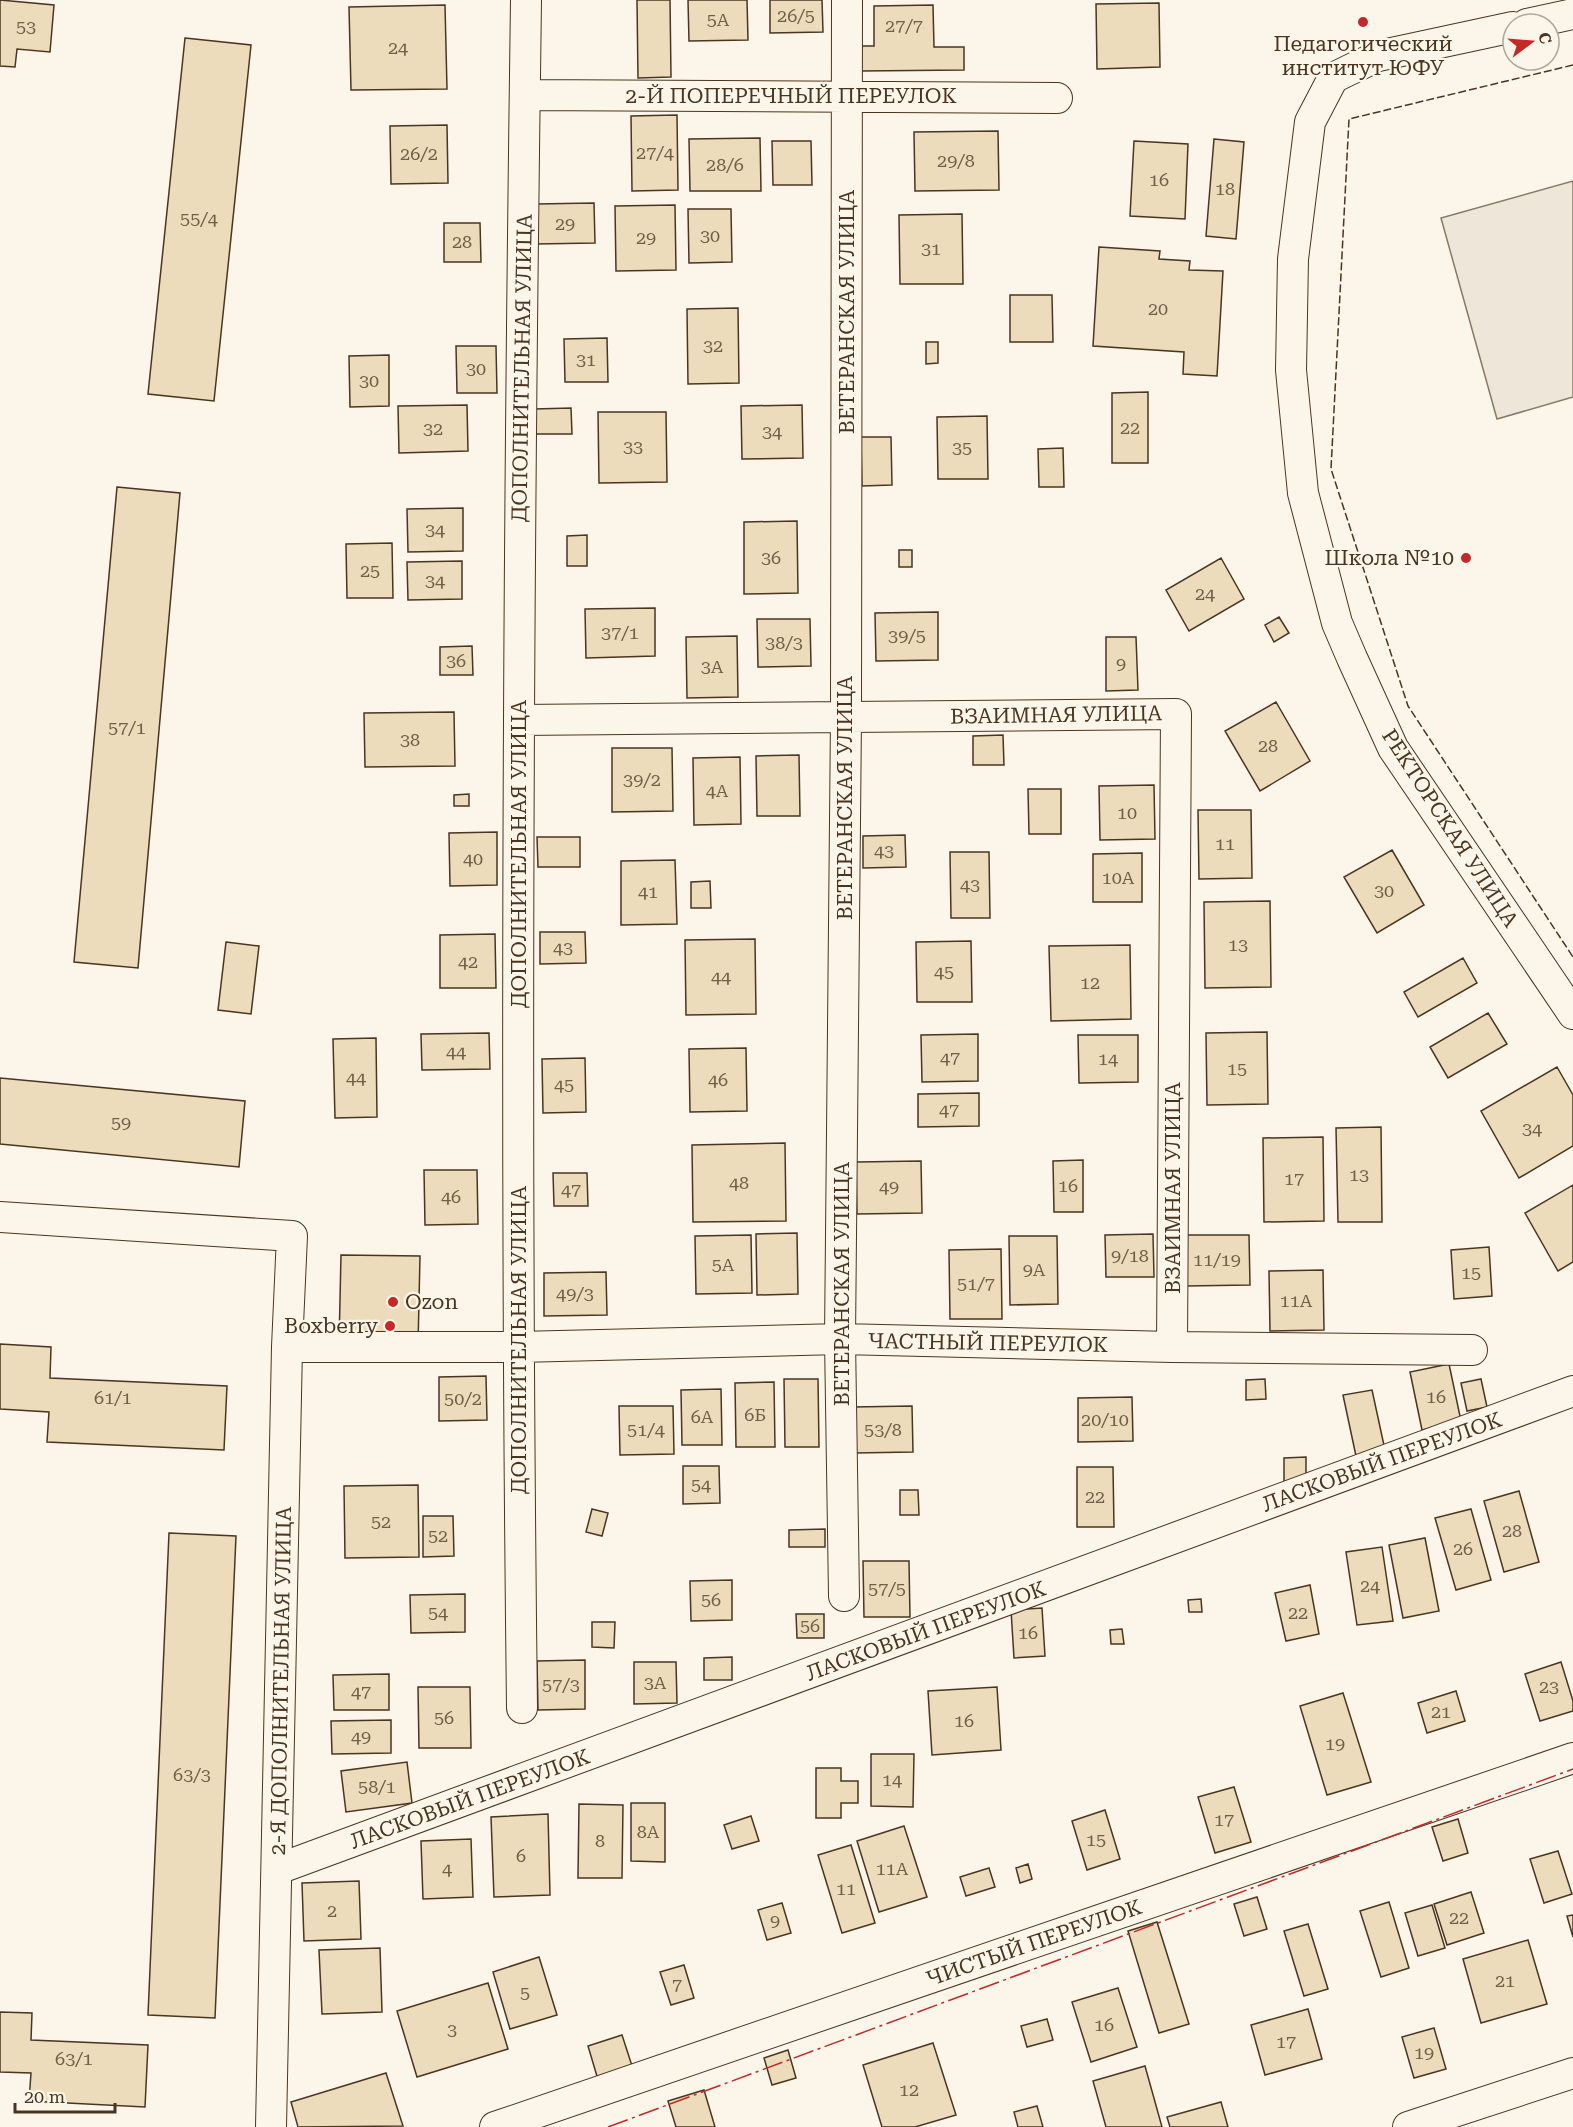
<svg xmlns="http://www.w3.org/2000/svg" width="1573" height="2127" font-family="'Roboto Serif',serif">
<rect width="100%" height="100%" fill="#fbf6e9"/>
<path fill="#ede6d9" stroke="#887966" stroke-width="1.5" d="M1573 181V397L1497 419 1441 218Z"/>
<path fill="#ecdcbc" stroke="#4a3520" stroke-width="1.5" d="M0 0 54 5 50 52 17 49 15 67 0 66Z
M637 0H670L671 77 638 78Z
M688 0H747L748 40 689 41Z
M770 0H822L823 32 770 33Z
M1159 3 1160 67 1097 69 1096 4Z
M445 5 447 89 351 90 349 7Z
M933 5 934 47H964V70L860 71 859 46H874V6Z
M185 38 251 45 214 401 148 394Z
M677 115 678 190 632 191 631 116Z
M447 125 448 183 391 184 390 126Z
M998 131 999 190 915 191 914 132Z
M760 138 761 191H690L689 139Z
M1214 139 1244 142 1236 239 1206 236Z
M772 141H811L812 185H773Z
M1134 141 1188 144 1185 219 1130 216Z
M594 203 595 243 536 244V204Z
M675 205 676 270 616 271 615 206Z
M688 209H731L732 262 689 263Z
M962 214 963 284H900L899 215Z
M444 223H480L481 262H444Z
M1099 247 1160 251 1159 259 1190 261 1189 270 1223 271 1217 376 1183 374 1184 352 1093 346Z
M1010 295H1052L1053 342H1010Z
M738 308 739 383 688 384 687 309Z
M607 338 608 382H565L564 339Z
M926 342H938V363L926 364Z
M456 346H496L497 393H457Z
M389 355V406L350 407 349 356Z
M1148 392V463H1112V393Z
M467 405 468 451 399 453 398 406Z
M802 405 803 458 742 459 741 406Z
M571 408 572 434H534V409Z
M598 412H666L667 482 599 483Z
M987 416 988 479H938L937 417Z
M861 437H891L892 485 862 486Z
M1063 448 1064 487H1039L1038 449Z
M117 487 180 493 138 968 74 962Z
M463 508V551L408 552 407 509Z
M797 521 798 593 744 594V522Z
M587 535V566H567V536Z
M392 543 393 598H347L346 544Z
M899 550H912V567H899Z
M1221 558 1244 599 1189 631 1166 590Z
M462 561V599L408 600 407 562Z
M655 608V656L586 658 585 609Z
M938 612V660L876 661 875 613Z
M1279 617 1289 633 1274 642 1265 625Z
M757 619H810L811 666 758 667Z
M737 636 738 697 687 698 686 637Z
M1106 637H1136L1138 690 1106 691Z
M472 646 473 675H440V647Z
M1276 702 1310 761 1260 791 1225 731Z
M454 712 455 766 365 767 364 713Z
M1003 735 1004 765H973V736Z
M612 748H672L673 811 612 812Z
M799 755 800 816H757L756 756Z
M740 757 741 824 694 825 693 758Z
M1154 785 1155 839 1100 840 1099 786Z
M1028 789H1061V834H1029Z
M469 794V806H454V795Z
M1198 810H1251L1252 878 1199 879Z
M497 832V885L450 886 449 833Z
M905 835 906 867 863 868V836Z
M537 837H580V867H538Z
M1392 850 1424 905 1377 933 1344 877Z
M950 852H989L990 918H951Z
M1142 853V902H1093V854Z
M675 860 677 924 621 925V861Z
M710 881 711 908H691V882Z
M1270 901 1271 987 1205 988 1204 902Z
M540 932H585L586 963 540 964Z
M495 934 496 988H440V935Z
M755 939 756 1014 686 1015 685 940Z
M971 941 972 1002H917L916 942Z
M226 942 259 946 251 1014 218 1010Z
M1130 945 1131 1019 1051 1021 1049 946Z
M1463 958 1477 983 1418 1017 1404 992Z
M1488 1013 1507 1044 1448 1078 1430 1047Z
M1267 1032 1268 1104 1207 1105 1206 1033Z
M489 1033 490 1069 422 1070 421 1034Z
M978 1034V1081L922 1082 921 1035Z
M1078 1035H1138V1082L1079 1083Z
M376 1038 377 1117 335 1118 333 1039Z
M746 1048 747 1111 690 1112 689 1049Z
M585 1058 586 1112 543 1113 542 1059Z
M1557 1067 1573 1095V1146L1519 1178 1481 1111Z
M0 1078 245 1101 239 1167 0 1144Z
M979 1093V1126L918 1127V1094Z
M1381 1127 1382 1222H1338L1336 1128Z
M1323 1137 1324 1221 1264 1222 1263 1138Z
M785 1143 786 1221 693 1222 692 1145Z
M1083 1160V1212H1054L1053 1161Z
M921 1161 922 1213 857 1214 856 1162Z
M424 1170H477L478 1224 425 1225Z
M553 1173H587L588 1206H554Z
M1573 1185V1262L1558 1271 1525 1213Z
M797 1233 798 1294 757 1295 756 1234Z
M1153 1234 1154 1277H1106L1105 1235Z
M751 1235 752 1293 696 1294 695 1236Z
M1185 1235H1249L1250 1285 1185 1286Z
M1009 1236H1057L1058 1304 1010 1305Z
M1489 1247 1492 1296 1454 1299 1451 1250Z
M1001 1249 1002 1319H950L949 1250Z
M341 1255 420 1256 418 1346 339 1345Z
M1323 1270 1324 1330 1270 1331 1269 1271Z
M606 1272 607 1315 544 1316V1273Z
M0 1344 51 1347 50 1378 227 1386 224 1450 47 1442 49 1412 0 1409Z
M1449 1364 1461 1421 1422 1430 1410 1372Z
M486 1376 487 1420 439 1421V1377Z
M784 1379H818L819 1447H785Z
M1265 1379 1266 1399 1246 1400V1380Z
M1481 1379 1487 1407 1467 1411 1461 1383Z
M774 1382 775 1447H736L735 1383Z
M721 1389 722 1445H682L681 1390Z
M1372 1390 1385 1450 1356 1456 1343 1395Z
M1132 1397 1133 1441 1078 1442V1398Z
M619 1406H673L674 1454 620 1455Z
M912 1406 913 1452 854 1453 853 1407Z
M1306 1457V1485H1284V1458Z
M683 1466H719L720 1503 683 1504Z
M1077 1467H1113L1114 1527H1077Z
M418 1485 419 1557 345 1558 344 1486Z
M900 1490H918L919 1515H900Z
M1519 1491 1539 1562 1504 1572 1484 1501Z
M592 1509 608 1513 602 1536 586 1532Z
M1471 1509 1491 1580 1456 1590 1435 1518Z
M423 1516H453L454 1556 423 1557Z
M825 1529V1547H789V1530Z
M169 1533 236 1536 215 2018 148 2015Z
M1425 1538 1439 1611 1403 1618 1389 1545Z
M1382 1547 1393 1621 1357 1625 1346 1552Z
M863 1561H909L910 1617H864Z
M732 1580V1620L691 1621 690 1581Z
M1310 1585 1319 1634 1286 1641 1275 1593Z
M465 1594V1632L411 1633 410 1595Z
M1201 1599 1202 1612H1189L1188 1600Z
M1042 1608 1045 1656 1014 1658 1011 1610Z
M796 1614H824V1638H797Z
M592 1622H615L614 1648 592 1647Z
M1122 1629 1124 1644H1111L1110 1630Z
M732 1657V1680H704V1658Z
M585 1660V1709L538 1710 537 1661Z
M634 1662H676L677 1703 634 1704Z
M1561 1662 1573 1701V1711L1540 1721 1525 1674Z
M389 1674V1710H334L333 1675Z
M418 1687H470L471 1748H419Z
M997 1687 1001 1750 932 1755 928 1691Z
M1456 1691 1465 1721 1427 1733 1418 1703Z
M1343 1693 1371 1782 1327 1795 1300 1706Z
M391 1720V1753L332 1754 331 1721Z
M871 1754H914L913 1807 871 1806Z
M407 1762 412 1803 346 1812 341 1771Z
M816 1768H841V1781H858V1803H841V1818H816Z
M1234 1787 1251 1842 1215 1853 1198 1797Z
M631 1803H665V1862L631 1861Z
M579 1804 623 1805 622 1878H578Z
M1105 1810 1120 1859 1087 1870 1072 1821Z
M548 1814 550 1895 494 1897 491 1817Z
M751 1816 759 1841 732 1849 724 1825Z
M1458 1819 1468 1853 1443 1861 1432 1827Z
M904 1826 927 1897 879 1912 857 1841Z
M471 1839 473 1897 423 1899 421 1841Z
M851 1845 875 1923 842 1933 818 1855Z
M1558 1851 1572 1894 1544 1903 1530 1859Z
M1028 1864 1032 1879 1020 1883 1016 1868Z
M989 1868 995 1887 966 1896 960 1877Z
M359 1881 361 1939 304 1941 302 1883Z
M1471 1892 1484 1933 1447 1945 1434 1904Z
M1257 1897 1267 1929 1244 1936 1234 1904Z
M1389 1902 1409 1968 1381 1977 1360 1911Z
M782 1903 791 1933 767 1940 758 1910Z
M1432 1905 1445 1948 1418 1956 1405 1913Z
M1573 1915V1937L1567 1916Z
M1157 1922 1189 2024 1159 2033 1128 1931Z
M1308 1924 1328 1989 1304 1996 1284 1931Z
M1528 1940 1547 2004 1481 2023 1463 1959Z
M380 1948 382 2012 322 2014 319 1950Z
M539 1957 557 2015 510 2029 493 1972Z
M684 1965 694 1998 671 2005 660 1972Z
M488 1983 508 2049 417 2077 397 2011Z
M1118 1988 1137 2047 1091 2062 1072 2002Z
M1308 2009 1322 2059 1265 2075 1251 2025Z
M0 2012 32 2013 31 2040 148 2045 145 2107 29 2101 31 2073 0 2072Z
M1047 2019 1053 2040 1027 2047 1021 2026Z
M1434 2028 1446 2069 1414 2078 1402 2037Z
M622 2035 634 2072 599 2083 588 2046Z
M933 2043 956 2115 915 2127H882L863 2065Z
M788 2050 796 2078 772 2085 764 2058Z
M1145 2066 1162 2127H1106L1093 2081Z
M386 2073 403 2126 298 2127 291 2102Z
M704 2090 715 2127H676L668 2101Z
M1221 2102 1228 2127H1170L1167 2117Z
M1037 2106 1043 2127H1018L1014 2112Z"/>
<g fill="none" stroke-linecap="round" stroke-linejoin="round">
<defs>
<path id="street" d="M1527 24 1573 14
M1513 27 1378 56 1333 78 1310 122 1293 259 1291 370 1303 493 1337 623 1352 658 1393 748 1573 1014
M525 95 1057 98
M519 720 1176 714 1172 1347
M0 1217 292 1236 287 1347 271 2127
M287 1347H518L840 1339 1172 1347 1472 1350
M844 1596 840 1339 846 717 847 0
M522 1708C515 1138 518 569 526 0
M278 1869 1573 1391
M495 2127 1573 1758
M1408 2127 1573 2073"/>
</defs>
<use href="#street" stroke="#4a3520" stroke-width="32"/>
<use href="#street" stroke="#fbf6e9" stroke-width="30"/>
<path stroke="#4a3520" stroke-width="1.5" stroke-dasharray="8 3" stroke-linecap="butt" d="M1573 65 1349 119 1331 469 1408 706 1573 957"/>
<path stroke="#c62828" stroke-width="1.5" stroke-dasharray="21 4.5 3 4.5" stroke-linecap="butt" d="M608 2127 1573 1769"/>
</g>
<g fill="#c62828" stroke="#fbf6e9" stroke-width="2">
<circle cx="1363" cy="22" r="6"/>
<circle cx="1466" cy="558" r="6"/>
<circle cx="393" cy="1302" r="6"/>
<circle cx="390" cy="1326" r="6"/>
</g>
<g text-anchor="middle" stroke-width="4.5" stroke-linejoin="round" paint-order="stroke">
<g font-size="18" fill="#725f47">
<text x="796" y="22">26/5</text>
<text x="718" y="26">5А</text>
<text x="904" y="32">27/7</text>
<text x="26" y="33">53</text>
<text x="398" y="54">24</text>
<text x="655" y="159">27/4</text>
<text x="419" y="160">26/2</text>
<text x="956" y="167">29/8</text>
<text x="725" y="171">28/6</text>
<text x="1159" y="186">16</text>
<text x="1225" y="195">18</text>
<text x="199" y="225">55/4</text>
<text x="565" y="230">29</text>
<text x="710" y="242">30</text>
<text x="646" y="244">29</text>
<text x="462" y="248">28</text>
<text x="931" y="255">31</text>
<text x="1158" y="315">20</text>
<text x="713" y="352">32</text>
<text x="586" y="366">31</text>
<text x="476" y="375">30</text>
<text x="369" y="387">30</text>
<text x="1130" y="434">22</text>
<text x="433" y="435">32</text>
<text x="772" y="438">34</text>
<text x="633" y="453">33</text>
<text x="962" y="454">35</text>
<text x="435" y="536">34</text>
<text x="771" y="564">36</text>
<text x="370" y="577">25</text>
<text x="435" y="587">34</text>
<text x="1205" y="600">24</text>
<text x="620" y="639">37/1</text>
<text x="907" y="642">39/5</text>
<text x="784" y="649">38/3</text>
<text x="456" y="667">36</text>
<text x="1121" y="670">9</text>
<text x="712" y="673">3А</text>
<text x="127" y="734">57/1</text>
<text x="410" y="746">38</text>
<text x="1268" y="752">28</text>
<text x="642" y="786">39/2</text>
<text x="717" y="797">4А</text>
<text x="1127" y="819">10</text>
<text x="1225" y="850">11</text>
<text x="884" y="857">43</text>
<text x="473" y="865">40</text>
<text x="1118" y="884">10А</text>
<text x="970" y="891">43</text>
<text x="1384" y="897">30</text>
<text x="648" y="898">41</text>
<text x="1238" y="951">13</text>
<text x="563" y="954">43</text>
<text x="468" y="968">42</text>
<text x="944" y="978">45</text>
<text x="721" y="983">44</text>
<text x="1090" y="989">12</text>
<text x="456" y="1058">44</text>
<text x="950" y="1064">47</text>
<text x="1108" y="1065">14</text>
<text x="1237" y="1075">15</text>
<text x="356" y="1084">44</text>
<text x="718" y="1086">46</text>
<text x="564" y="1091">45</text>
<text x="949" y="1116">47</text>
<text x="121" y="1129">59</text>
<text x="1532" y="1135">34</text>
<text x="1359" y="1181">13</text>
<text x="1294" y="1185">17</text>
<text x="739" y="1189">48</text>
<text x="1068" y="1192">16</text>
<text x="889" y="1193">49</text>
<text x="571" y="1196">47</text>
<text x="451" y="1203">46</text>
<text x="1130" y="1262">9/18</text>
<text x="1217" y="1266">11/19</text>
<text x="723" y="1271">5А</text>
<text x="1034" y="1276">9А</text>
<text x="1471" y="1279">15</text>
<text x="976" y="1290">51/7</text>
<text x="575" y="1300">49/3</text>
<text x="1296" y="1307">11А</text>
<text x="1436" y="1403">16</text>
<text x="113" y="1404">61/1</text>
<text x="463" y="1405">50/2</text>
<text x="755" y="1421">6Б</text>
<text x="702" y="1423">6А</text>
<text x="1105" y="1426">20/10</text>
<text x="646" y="1436">51/4</text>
<text x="883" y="1436">53/8</text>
<text x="701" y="1491">54</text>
<text x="1095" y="1503">22</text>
<text x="381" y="1528">52</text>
<text x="1512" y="1537">28</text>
<text x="438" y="1542">52</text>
<text x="1463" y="1555">26</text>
<text x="1370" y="1592">24</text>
<text x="887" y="1595">57/5</text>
<text x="711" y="1606">56</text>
<text x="438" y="1619">54</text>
<text x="1298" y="1619">22</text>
<text x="810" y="1632">56</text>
<text x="1028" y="1639">16</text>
<text x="655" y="1689">3А</text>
<text x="561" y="1691">57/3</text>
<text x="1549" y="1693">23</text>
<text x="361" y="1698">47</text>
<text x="1441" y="1718">21</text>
<text x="444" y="1724">56</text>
<text x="964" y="1727">16</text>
<text x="361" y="1743">49</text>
<text x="1335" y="1750">19</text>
<text x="192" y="1781">63/3</text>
<text x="892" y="1786">14</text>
<text x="377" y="1793">58/1</text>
<text x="1224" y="1826">17</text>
<text x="648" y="1838">8А</text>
<text x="1096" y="1846">15</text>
<text x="600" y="1847">8</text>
<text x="521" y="1862">6</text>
<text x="447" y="1875">4</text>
<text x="892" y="1875">11А</text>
<text x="846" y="1895">11</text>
<text x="332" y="1917">2</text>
<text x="1459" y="1924">22</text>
<text x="775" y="1927">9</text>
<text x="1505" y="1987">21</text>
<text x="677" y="1991">7</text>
<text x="525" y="1999">5</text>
<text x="1104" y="2031">16</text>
<text x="452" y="2036">3</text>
<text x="1286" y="2048">17</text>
<text x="1424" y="2059">19</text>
<text x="74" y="2065">63/1</text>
<text x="909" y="2096">12</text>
</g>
<g font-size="21" fill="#4a3520" stroke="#fbf6e9" text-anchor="end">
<text x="1363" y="51" text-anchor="middle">Педагогический<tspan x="1363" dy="24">институт ЮФУ</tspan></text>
<text x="1454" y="565">Школа №10</text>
<text x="405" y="1309" text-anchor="start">Ozon</text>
<text x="378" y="1333">Boxberry</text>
</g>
<g font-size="21" fill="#4a3520" stroke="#fbf6e9">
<text x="791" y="103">2-Й ПОПЕРЕЧНЫЙ ПЕРЕУЛОК</text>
<text transform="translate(847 312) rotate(-90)" y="7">ВЕТЕРАНСКАЯ УЛИЦА</text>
<text transform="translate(522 368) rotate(-89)" y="7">ДОПОЛНИТЕЛЬНАЯ УЛИЦА</text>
<text transform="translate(1056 715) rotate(-1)" y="7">ВЗАИМНАЯ УЛИЦА</text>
<text transform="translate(845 798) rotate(-90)" y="7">ВЕТЕРАНСКАЯ УЛИЦА</text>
<text transform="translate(1450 828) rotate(57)" y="7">РЕКТОРСКАЯ УЛИЦА</text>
<text transform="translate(519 854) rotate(-90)" y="7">ДОПОЛНИТЕЛЬНАЯ УЛИЦА</text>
<text transform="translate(1173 1188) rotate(-90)" y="7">ВЗАИМНАЯ УЛИЦА</text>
<text transform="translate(842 1284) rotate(-90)" y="7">ВЕТЕРАНСКАЯ УЛИЦА</text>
<text transform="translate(519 1340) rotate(-90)" y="7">ДОПОЛНИТЕЛЬНАЯ УЛИЦА</text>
<text transform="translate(988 1343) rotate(1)" y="7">ЧАСТНЫЙ ПЕРЕУЛОК</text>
<text transform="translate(1382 1462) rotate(-20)" y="7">ЛАСКОВЫЙ ПЕРЕУЛОК</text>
<text transform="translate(926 1631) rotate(-20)" y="7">ЛАСКОВЫЙ ПЕРЕУЛОК</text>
<text transform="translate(281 1681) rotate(-89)" y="7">2-Я ДОПОЛНИТЕЛЬНАЯ УЛИЦА</text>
<text transform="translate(470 1799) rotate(-20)" y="7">ЛАСКОВЫЙ ПЕРЕУЛОК</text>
<text transform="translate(1034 1943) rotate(-19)" y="7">ЧИСТЫЙ ПЕРЕУЛОК</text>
</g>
</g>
<g transform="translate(1531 42) rotate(74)"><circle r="28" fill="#fbf6e9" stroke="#b4a999" stroke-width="1.5"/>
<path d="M0-4.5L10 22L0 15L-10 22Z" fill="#c62828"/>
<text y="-9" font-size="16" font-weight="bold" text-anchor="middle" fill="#4a3520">С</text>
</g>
<path d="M15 2103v9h100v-9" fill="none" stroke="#4a3520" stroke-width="3"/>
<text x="24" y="2103" font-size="18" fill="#4a3520" stroke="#fbf6e9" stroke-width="4.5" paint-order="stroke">20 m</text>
</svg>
